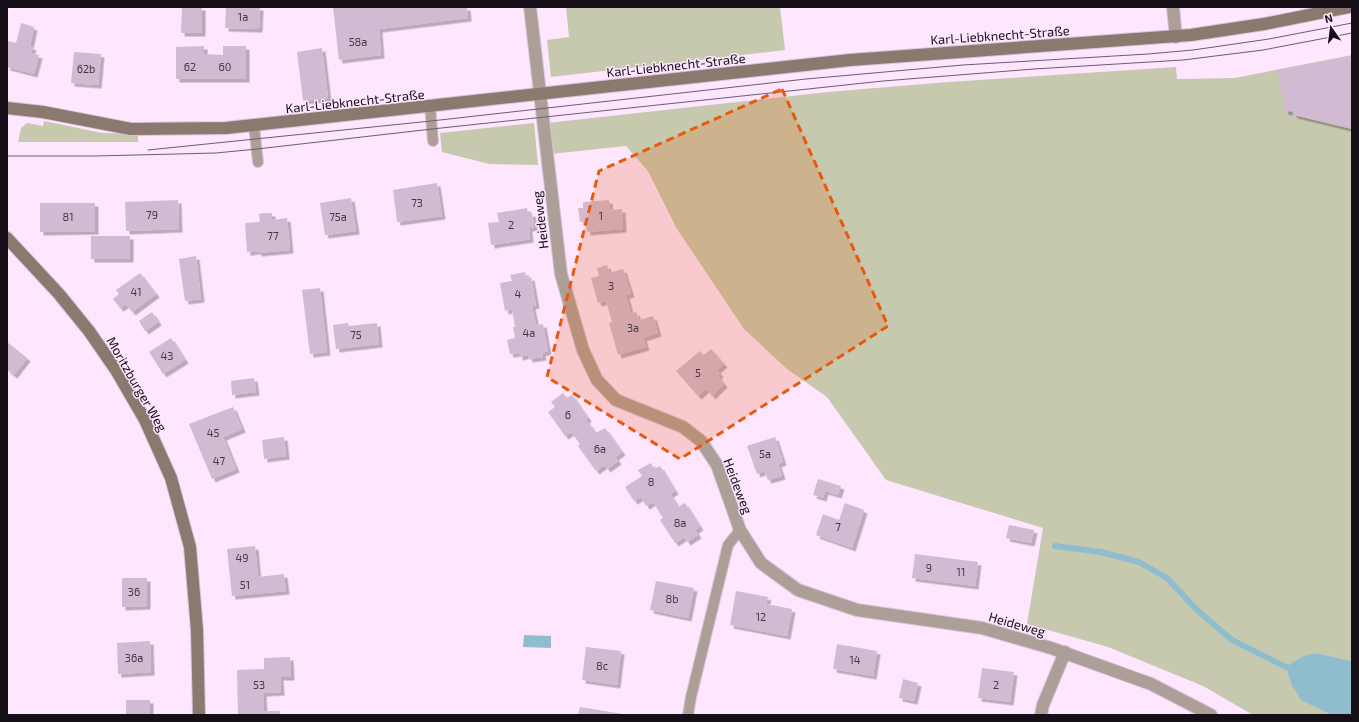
<svg xmlns="http://www.w3.org/2000/svg" width="1359" height="722" font-family="'Exo 2',sans-serif">
<defs>
<filter id="shadow"><feDropShadow dx="3.5" dy="3.5" stdDeviation="0" flood-color="#0004"/></filter>
</defs>
<rect width="100%" height="100%" fill="#fde6fe"/>
<path fill="#c7c9af" d="M566 7H780L785 50 551 77 547 40 569 37Z
M1352 55V661L1316 653 1286 667 1291 684 1332 715H1253L1203 686 1108 647 1027 624 1043 528 886 480 827 397 787 369 744 329 677 229 648 171 626 146 551 154 547 123 828 92 948 82 1176 67 1177 79 1235 78Z
M44 121 102 133 138 134V142H18L21 128 27 123 43 126Z
M534 123 538 165 489 164 442 152 440 133Z"/>
<path fill="#90bdce" d="M524 635 551 636V648L523 647Z
M1316 653 1352 661V715H1332L1301 700 1291 684 1286 667C1296 660 1303 655 1316 653Z"/>
<g fill="none" stroke-linecap="round" stroke-linejoin="round">
<path stroke="#90bdce" stroke-width="6" d="M1055 546 1101 552 1139 562 1167 578 1197 610 1232 640 1286 667"/>
</g>
<path fill="#d1bad2" filter="url(#shadow)" d="M182 7H202V33H181Z
M226 7H260L259 29 225 28Z
M333 7H467L468 18 379 29 381 55 339 60Z
M21 23 34 27 30 46 33 47 31 53 39 55 34 74 7 67V41L16 43Z
M204 46V54L223 55V46H246V79H176V47Z
M322 48 328 98 303 101 297 52Z
M74 52 101 54 98 85 71 83Z
M1352 56V129L1294 115 1292 111 1285 112 1277 70Z
M437 183 442 216 397 222 393 190Z
M351 198 356 231 325 235 320 203Z
M178 200 179 229 126 231 125 202Z
M609 200 610 210 622 209 623 229 587 232 586 221 580 222 578 208H583V202Z
M40 203H95V231L40 232Z
M527 208 528 214 532 213 534 227 529 228 530 239 491 245 488 223 499 222 497 213Z
M264 213H272V220L287 218 290 250 258 253V251L247 252 245 223 260 222 259 214Z
M91 236H130V259H91Z
M196 256 201 299 185 301 179 259Z
M607 265 609 273 623 269 631 294 626 295 631 314 636 312 639 320 653 316 658 333 643 338 646 347 618 355 609 323 612 322 606 301 598 303 591 278 599 276 597 268Z
M525 272 527 278 531 277 536 305 532 306 536 325 543 324 548 351 542 353 543 357 529 359 528 355 519 357V353L510 354 507 340 515 338 513 327H515L512 309 505 311 500 283 512 281 510 275Z
M140 273 156 294 132 312 126 304 120 308 113 299 119 294 116 290Z
M320 288 327 352 310 354 302 290Z
M152 312 158 322 145 331 139 321Z
M348 323 349 326 377 323 379 344 336 349 333 325Z
M171 338 185 360 163 374 149 352Z
M7 342 27 358 14 375 7 370Z
M711 349 724 364 717 370 720 374 718 376 724 384 712 396 706 389 698 396 676 371 700 351 704 355Z
M254 378 256 392 232 395 231 381Z
M563 393 567 398 572 395 588 418 586 420 596 433 605 428 622 452 615 457 618 461 607 469 604 465 596 471 578 446 580 444 571 432 565 436 548 412 555 407 551 402Z
M233 407 242 429 223 437 236 469 212 479 189 424Z
M284 437 286 456 264 459 262 440Z
M775 437 783 462 778 464 782 476 768 480 764 471 757 474 747 446Z
M651 463 654 469 660 466 675 491 670 494 678 507 685 503 700 527 695 530 698 535 687 542 684 537 675 543 660 520 663 518 653 502 646 506 641 497 634 501 625 487 642 476 638 470Z
M818 479 841 486 838 495 825 491 823 498 813 495Z
M845 503 864 510 852 548 816 535 823 514 839 520Z
M1009 525 1034 530 1031 543 1006 538Z
M255 546 258 577 284 574 286 591 232 596 227 549Z
M915 554 978 562 975 586 912 578Z
M122 578H147V606L122 607Z
M656 581 694 588 688 618 650 610Z
M736 591 768 597 766 604 792 609 787 636 730 625Z
M150 641 151 672 118 674 117 643Z
M837 644 877 651 873 676 833 669Z
M586 647 621 651 617 685 582 680Z
M290 657 291 677H280L281 692 263 693 264 711H280V715H238L237 670 264 669V658Z
M982 668 1014 672 1010 702 978 698Z
M903 679 918 683 914 701 899 698Z
M126 700H150V715H126Z
M580 707 623 714V715H578Z"/>
<g fill="none" stroke-linecap="round" stroke-linejoin="round">
<defs>
<path id="lane" d="M430 106 433 141
M254 126 258 162
M688 715 691 697 728 545 740 530"/>
<path id="street" d="M530 7 561 274 583 350 597 380 616 400 683 427 701 441 717 465 740 530 761 563 798 590 857 610 982 628 1051 648 1151 684 1211 715
M1173 7 1176 37
M1041 715 1043 705 1065 652"/>
<path id="secondary" d="M7 108 43 112 131 129 226 128 850 60 1191 35 1264 24 1349 7
M7 238 59 294 89 331 116 370 145 420 171 478 190 547 197 630 199 715"/>
</defs>
<use href="#lane" stroke="#d8c3d9" stroke-width="12"/>
<use href="#street" stroke="#d8c3d9" stroke-width="14"/>
<use href="#secondary" stroke="#d8c3d9" stroke-width="14"/>
<use href="#lane" stroke="#ac9f97" stroke-width="10"/>
<use href="#street" stroke="#ac9f97" stroke-width="12"/>
<use href="#secondary" stroke="#8b786e" stroke-width="12"/>
<path stroke="#6c5f6d" stroke-width="1" d="M148 150 431 121 806 79 963 65 1148 54 1193 50 1269 39 1352 23
M7 156H95L216 153 257 149 432 129 883 81 1034 69 1183 60 1263 50 1352 33"/>
</g>
<path fill="#e8590c" fill-opacity="0.2" stroke="#e8590c" stroke-width="3" stroke-dasharray="8 5" stroke-linejoin="round" d="M782 89 888 326 680 459 547 377 599 171Z"/>
<g text-anchor="middle" stroke-width="3" stroke-linejoin="round" paint-order="stroke">
<g font-size="11" fill="#443945">
<text x="243" y="21">1a</text>
<text x="358" y="46">58a</text>
<text x="190" y="71">62</text>
<text x="225" y="71">60</text>
<text x="86" y="73">62b</text>
<text x="417" y="207">73</text>
<text x="152" y="219">79</text>
<text x="601" y="220">1</text>
<text x="68" y="221">81</text>
<text x="338" y="221">75a</text>
<text x="511" y="229">2</text>
<text x="273" y="240">77</text>
<text x="611" y="290">3</text>
<text x="136" y="296">41</text>
<text x="518" y="298">4</text>
<text x="633" y="332">3a</text>
<text x="529" y="337">4a</text>
<text x="356" y="339">75</text>
<text x="167" y="360">43</text>
<text x="698" y="377">5</text>
<text x="568" y="419">6</text>
<text x="213" y="437">45</text>
<text x="600" y="453">6a</text>
<text x="765" y="458">5a</text>
<text x="219" y="465">47</text>
<text x="651" y="486">8</text>
<text x="680" y="527">8a</text>
<text x="838" y="531">7</text>
<text x="242" y="562">49</text>
<text x="929" y="572">9</text>
<text x="961" y="576">11</text>
<text x="245" y="589">51</text>
<text x="134" y="596">36</text>
<text x="672" y="603">8b</text>
<text x="761" y="621">12</text>
<text x="134" y="662">36a</text>
<text x="855" y="664">14</text>
<text x="602" y="670">8c</text>
<text x="259" y="689">53</text>
<text x="996" y="689">2</text>
</g>
<g font-size="13" fill="#150e16" stroke="#fde6fe">
<text transform="translate(1000 35) rotate(-4)" y="5">Karl-Liebknecht-Straße</text>
<text transform="translate(676 65) rotate(-6)" y="5">Karl-Liebknecht-Straße</text>
<text transform="translate(355 101) rotate(-6)" y="5">Karl-Liebknecht-Straße</text>
<text transform="translate(540 220) rotate(-97)" y="5">Heideweg</text>
<text transform="translate(137 384) rotate(60)" y="5">Moritzburger Weg</text>
<text transform="translate(738 486) rotate(69)" y="5">Heideweg</text>
<text transform="translate(1017 624) rotate(16)" y="5">Heideweg</text>
</g>
</g>
<rect width="1359" height="722" fill="none" stroke="#150e16" stroke-width="16"/>
<g transform="translate(1331 28) rotate(346)" stroke="#fde6fe" stroke-width="3" paint-order="stroke">
<path d="M0-3L7 15L0 10L-7 15Z" fill="#150e16"/>
<text y="-6" font-size="11" font-weight="bold" text-anchor="middle" fill="#150e16">N</text>
</g>
</svg>
